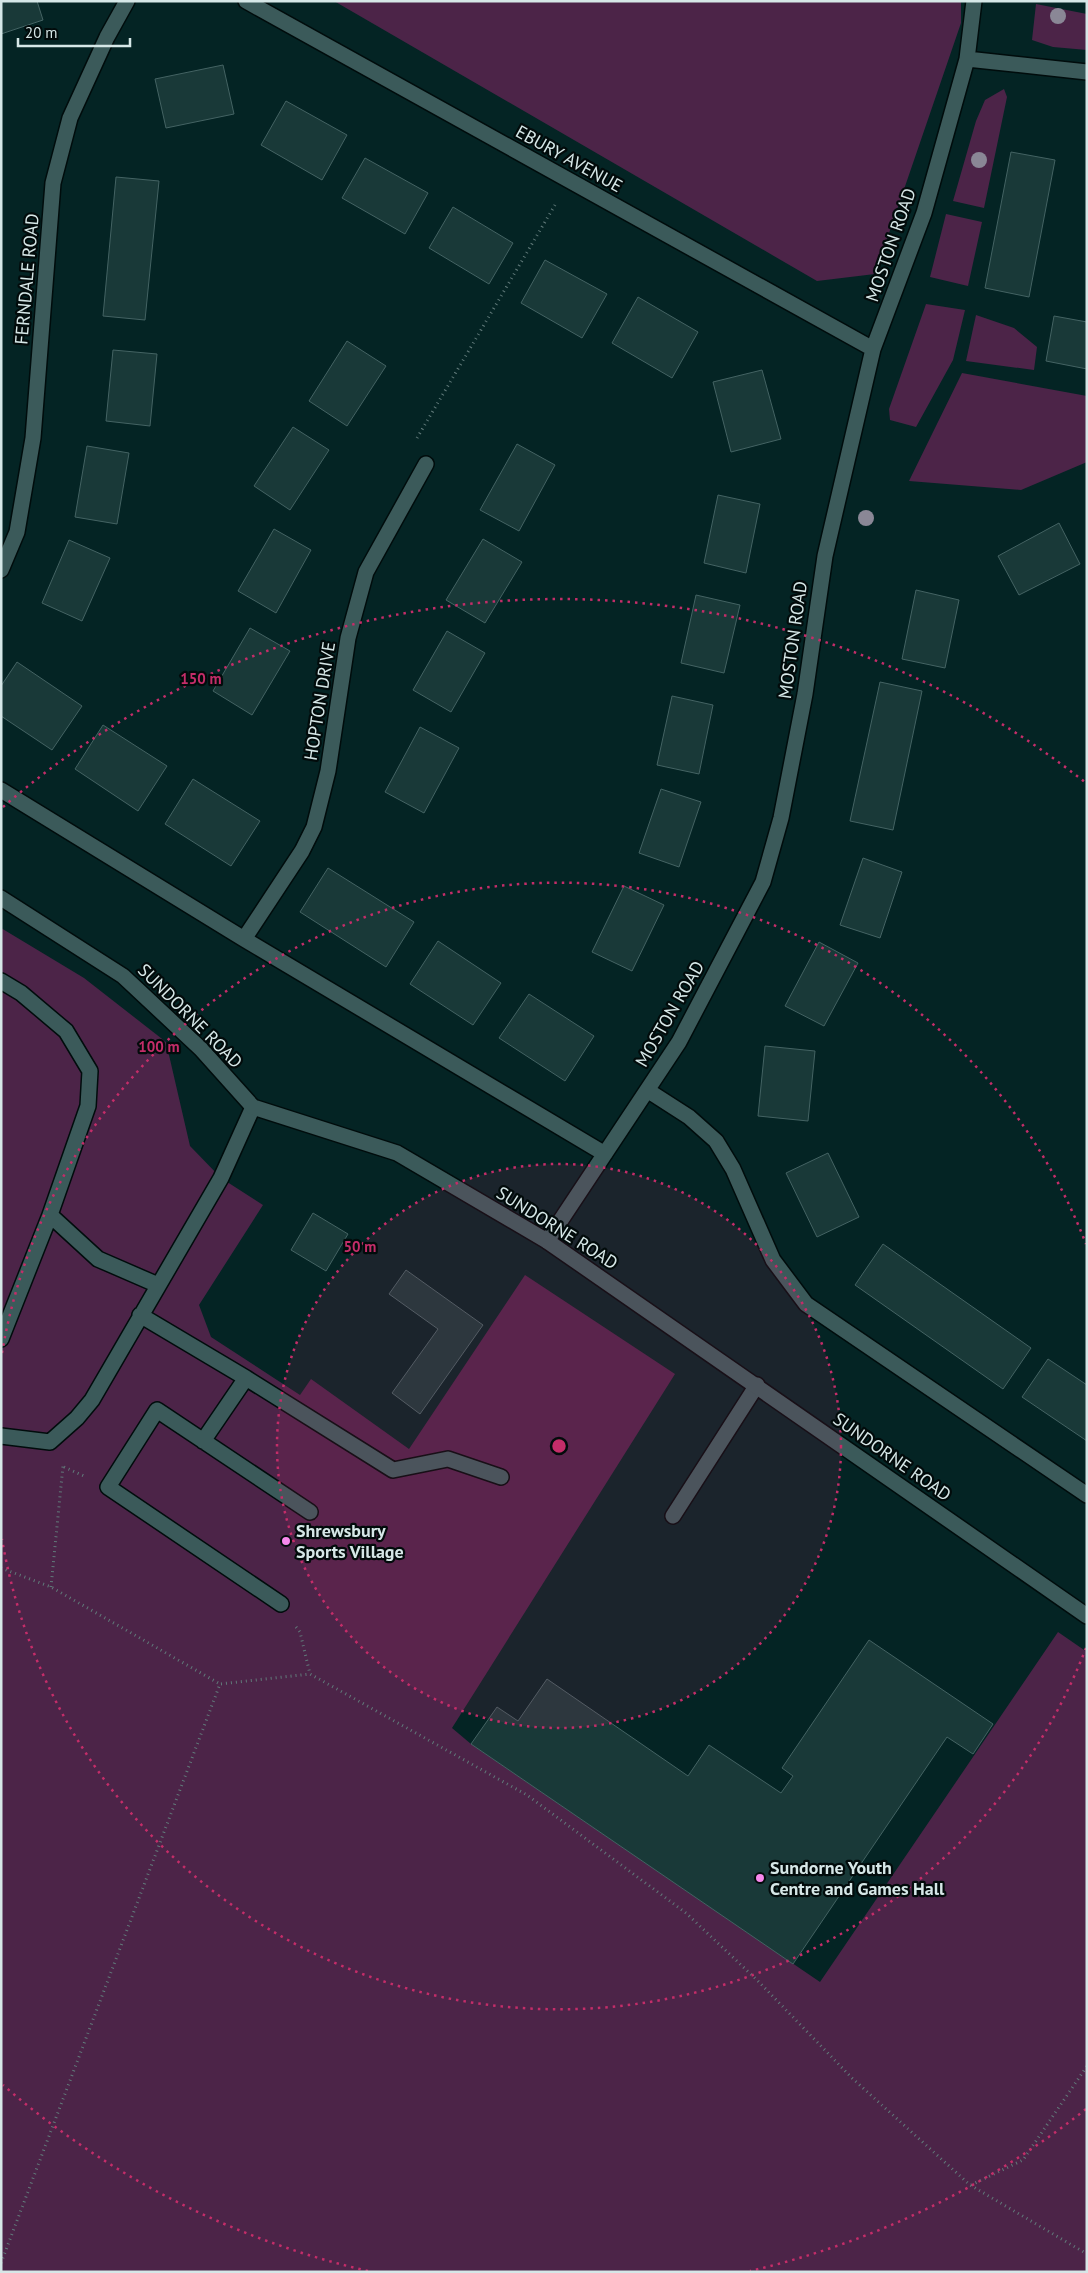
<svg xmlns="http://www.w3.org/2000/svg" width="1088" height="2273" font-family="'PT Sans',sans-serif">
	<rect width="100%" height="100%" fill="#042424"/>
	<path fill="#4c2448" d="M334,1H961V23L875,274L817,281Z
		M1036,4L1087,14V50L1053,47L1032,40Z
		M1004,89L1007,97L984,208L953,201L976,121L985,100Z
		M946,214L982,222L968,286L930,277Z
		M926,304L965,310L953,360L916,427L890,420L889,409Z
		M976,315L1014,328L1037,347L1034,370L966,361Z
		M962,373L1087,396V462L1021,490L909,481Z
		M1,928L84,978L166,1042L190,1146L221,1178L263,1205L199,1305L211,1337L300,1395L311,1379L409,1449L525,1275L675,1374L452,1728L471,1744L820,1982L1058,1632L1087,1652V2272H1Z"/>
	<path fill="#193938" stroke="#446363" d="M1,1H37L43,20L1,34Z
		M223,65L234,114L166,128L155,79Z
		M286,101L347,135L322,180L261,145Z
		M1011,152L1055,160L1029,297L985,288Z
		M365,158L428,193L405,234L342,198Z
		M116,177L159,181L145,320L103,316Z
		M453,207L513,243L489,284L429,248Z
		M545,260L607,294L582,338L521,303Z
		M638,297L698,332L672,378L612,343Z
		M1054,316L1087,322V369L1046,361Z
		M347,341L386,366L347,426L309,401Z
		M113,350L157,354L150,426L106,421Z
		M762,370L781,439L731,452L713,382Z
		M293,427L329,450L290,510L254,486Z
		M517,444L555,465L519,531L480,510Z
		M87,446L129,453L117,524L75,517Z
		M718,495L760,504L746,573L704,563Z
		M1059,523L1080,564L1019,595L998,556Z
		M274,529L311,550L276,613L238,591Z
		M483,539L522,562L485,623L446,600Z
		M69,540L110,558L82,621L42,603Z
		M916,590L959,600L945,668L902,659Z
		M696,595L740,605L724,673L681,663Z
		M250,628L290,651L252,715L213,691Z
		M447,631L485,653L451,712L413,690Z
		M17,662L82,706L52,750L1,716V686Z
		M880,682L922,691L893,830L850,821Z
		M672,696L713,705L699,774L657,765Z
		M103,725L167,766L138,811L75,769Z
		M420,727L459,748L424,813L385,792Z
		M193,779L260,821L231,866L165,824Z
		M661,789L701,802L679,867L639,853Z
		M863,858L902,872L880,938L840,925Z
		M328,868L414,922L386,967L300,912Z
		M624,886L664,905L632,971L592,952Z
		M438,941L501,983L473,1025L410,984Z
		M819,942L858,963L824,1026L785,1006Z
		M529,994L594,1036L565,1081L499,1038Z
		M765,1046L815,1051L808,1121L758,1116Z
		M828,1153L859,1217L817,1237L786,1173Z
		M313,1213L348,1234L326,1271L291,1250Z
		M883,1244L1031,1348L1003,1389L855,1285Z
		M406,1270L483,1325L420,1414L392,1393L438,1329L389,1294Z
		M1048,1359L1087,1385V1441L1022,1397Z
		M869,1640L993,1724L973,1754L947,1737L793,1964L471,1744L497,1707L518,1721L547,1679L688,1776L709,1745L781,1793L793,1776L782,1768Z"/>
	<g fill="none" stroke-linecap="round" stroke-linejoin="round">
		<defs>
			<path id="service" d="M1,981L21,993L66,1031L90,1071L88,1106L50,1215L98,1259L158,1285
				M140,1315L246,1378L393,1470L448,1459L501,1477
				M1,1339L50,1215
				M1,1436L50,1442L77,1418L92,1400L221,1178L253,1107
				M203,1441L246,1378
				M673,1516L757,1385
				M281,1604L108,1487L157,1410L310,1512"/>
			<path id="minor" d="M246,1L873,349
				M967,59L1087,72
				M1,570L17,532L33,438L53,183L70,118L107,37L127,1
				M1,790L244,939L605,1154
				M244,939L302,851L314,827L328,771L348,638L366,572L426,464
				M647,1090L689,1117L716,1141L733,1169L773,1260L806,1304L1087,1495
				M547,1241L679,1042L763,882L781,818L805,694L825,556L873,349L924,213L967,59L974,1"/>
			<path id="secondary" d="M1,898L123,976L201,1049L253,1107L397,1153L547,1241L1087,1616"/>
		</defs>
		<use href="#service" stroke="#000c0c" stroke-width="18"/>
		<use href="#minor" stroke="#000c0c" stroke-width="18"/>
		<use href="#secondary" stroke="#000c0c" stroke-width="18"/>
		<path stroke="#617a7a" stroke-width="3" stroke-dasharray="1 4" stroke-linecap="butt" d="M417,438L555,205
			M64,1467L84,1476
			M1,1568L51,1587L220,1684
			M51,1587L63,1466
			M296,1627L300,1632L310,1674
			M971,2185L1023,2160L1087,2066
			M1,2263L220,1684L310,1674L527,1795L686,1913L757,1980L852,2078L970,2185L1087,2254"/>
		<use href="#service" stroke="#3b5a5a" stroke-width="15"/>
		<use href="#minor" stroke="#3b5a5a" stroke-width="15"/>
		<use href="#secondary" stroke="#3b5a5a" stroke-width="15"/>
	</g>
	<g fill="#8a8796">
		<circle cx="1058" cy="16" r="8"/>
		<circle cx="979" cy="160" r="8"/>
		<circle cx="866" cy="518" r="8"/>
	</g>
	<circle cx="559" cy="1446" r="282" fill="#c42d69" fill-opacity=".12"/>
	<g fill="none" stroke="#c42d69" stroke-width="2.5" stroke-dasharray="2.5 5">
		<circle cx="559" cy="1446" r="282"/>
		<path d="M1086 1648A565 565 0 0 1 2 1539M2 1353A565 565 0 0 1 1086 1244"/>
		<path d="M1086 2109A847 847 0 0 1 750 2271M368 2271A847 847 0 0 1 3 2085M3 807A847 847 0 0 1 1086 783"/>
	</g>
	<g fill="#f788ec" stroke="#020b0b" stroke-width="2">
		<circle cx="286" cy="1541" r="5"/>
		<circle cx="760" cy="1878" r="5"/>
	</g>
	<g text-anchor="middle" stroke-width="4.5" stroke-linejoin="round" paint-order="stroke">
		<g font-size="18" fill="#d6e7e7" stroke="#020b0b">
			<text transform="translate(569 159) rotate(29)" y="6">EBURY AVENUE</text>
			<text transform="translate(891 245) rotate(-71)" y="6">MOSTON ROAD</text>
			<text transform="translate(27 279) rotate(-85)" y="6">FERNDALE ROAD</text>
			<text transform="translate(793 640) rotate(-82)" y="6">MOSTON ROAD</text>
			<text transform="translate(320 701) rotate(-81)" y="6">HOPTON DRIVE</text>
			<text transform="translate(670 1014) rotate(-60)" y="6">MOSTON ROAD</text>
			<text transform="translate(190 1016) rotate(45)" y="6">SUNDORNE ROAD</text>
			<text transform="translate(557 1228) rotate(32)" y="6">SUNDORNE ROAD</text>
			<text transform="translate(892 1457) rotate(35)" y="6">SUNDORNE ROAD</text>
		</g>
		<g font-size="18" font-weight="bold" fill="#d6e7e7" stroke="#020b0b" text-anchor="start">
			<text x="296" y="1537">Shrewsbury<tspan x="296" dy="21">Sports Village</tspan></text>
			<text x="770" y="1874">Sundorne Youth<tspan x="770" dy="21">Centre and Games Hall</tspan></text>
		</g>
	</g>
	<circle cx="559" cy="1446" r="8" fill="#c42d69" stroke="#020b0b" stroke-width="2.5"/>
	<g font-size="15" text-anchor="middle" font-weight="bold" fill="#c42d69" stroke="#020b0b" stroke-width="4.5" stroke-linejoin="round" paint-order="stroke">
		<text x="201" y="684">150 m</text>
		<text x="159" y="1052">100 m</text>
		<text x="360" y="1252">50 m</text>
	</g>
	<rect width="1088" height="2273" fill="none" stroke="#d6e7e7" stroke-width="5"/>
	<path d="M18 38v8h112v-8" fill="none" stroke="#d6e7e7" stroke-width="2.5"/>
	<text x="25" y="38" font-size="15" fill="#d6e7e7" stroke="#020b0b" stroke-width="4" paint-order="stroke">20 m</text>
</svg>
